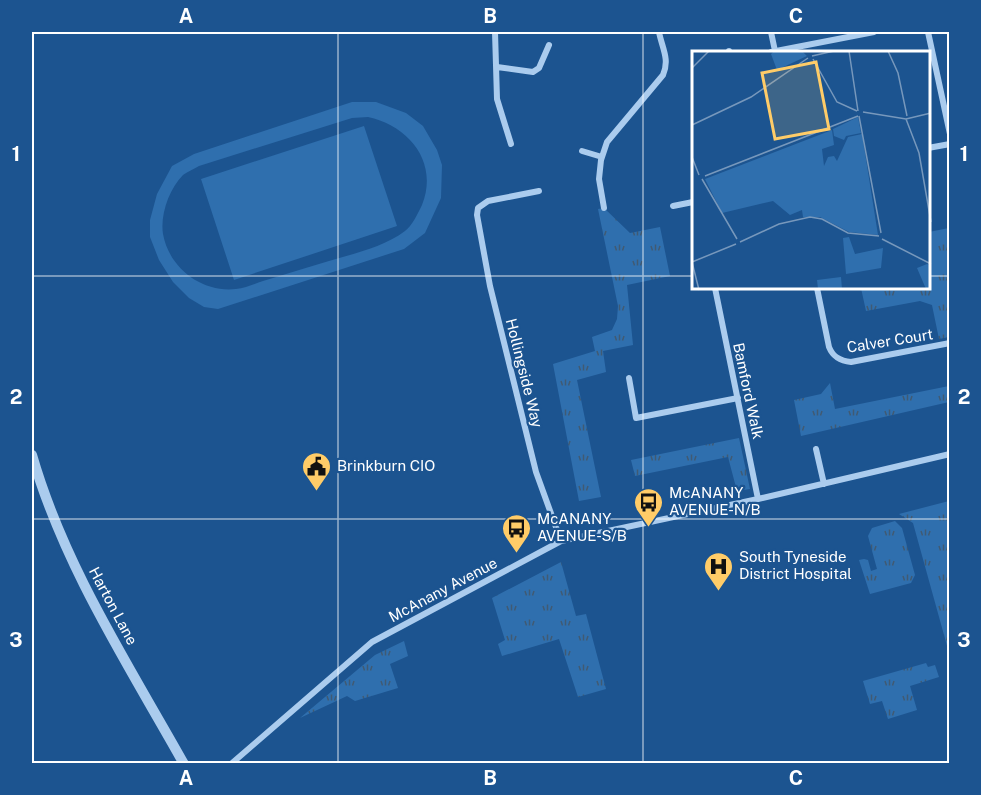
<svg xmlns="http://www.w3.org/2000/svg" width="981" height="795" font-family="'Public Sans',sans-serif">
	<defs>
		<pattern id="grass-tufts" width="24" height="20" patternUnits="userSpaceOnUse" patternTransform="scale(1.5)"><rect width="24" height="20" fill="#2f6fae"/><path d="M3 7l-1-3M5 7V3M7 7l1-3M15 17l-1-3M17 17v-4M19 17l1-3" fill="none" stroke="#405a73"/></pattern>
	</defs>
	<rect width="100%" height="100%" fill="#1c5490"/>
	<path fill="url(#grass-tufts)" d="M604,208L630,233L660,227L670,276L627,285L633,345L603,351L606,372L577,380L601,497L579,501L553,364L595,351L592,337L612,330L617,319L618,306L598,209Z
		M949,228V337L939,339L932,305L920,301L866,311L861,288H928L929,232Z
		M830,383L835,409L949,386V402L801,436L794,400L821,394Z
		M739,438L750,489L737,491L728,457L635,476L631,460Z
		M949,501H950L949,653L913,523L899,514Z
		M895,521L902,528L915,575L911,583L870,594L859,560L864,559L868,560L871,571L877,569L868,536L872,528Z
		M561,562L576,616L586,614L606,689L578,697L559,639L502,656L498,644L505,640L492,598Z
		M404,641L408,656L390,664L398,688L355,701L347,696L300,718L375,655Z
		M926,663L928,667L935,665L939,677L910,686L917,710L888,719L882,701L870,704L863,681Z"/>
	<path fill="#2f6fae" fill-rule="evenodd" d="M352,102H376L406,113L423,126L437,150L442,165L441,198L425,233L404,249L218,309L204,307L189,298L173,282L159,260L150,237V220L157,194L172,166L194,154ZM368,117C409,126 439,162 422,205C418,213 412,226 405,231C381,249 347,255 319,264C300,270 282,275 263,281C254,284 245,288 236,289C202,293 169,268 163,234C160,215 169,189 183,175C187,172 194,169 199,166L352,118Z
		M364,126L397,226L234,280L201,179Z"/>
	<g fill="none" stroke-linecap="round" stroke-linejoin="round">
		<path stroke="#abccee" stroke-width="6" d="M495,32L497,99L511,144
			M771,32L775,51
			M928,32L950,134
			M729,51V52
			M771,52L874,32
			M497,67L533,72L539,68L549,45
			M928,148L950,144
			M582,151L602,157
			M539,191L488,201L478,208L477,215L490,286L536,472L561,541
			M673,206L693,202
			M604,208L599,179L601,160L607,142L663,75C670,59 662,48 659,32
			M715,288L758,499
			M817,288L829,347C833,357 840,361 851,362L950,343
			M629,378L636,418L738,398
			M816,449L824,484
			M231,764L372,642L561,541L758,499L950,454"/>
		<path stroke="#abccee" stroke-width="10" d="M32,455C64,566 128,664 184,764"/>
	</g>
	<path fill="none" stroke="#fff" stroke-width="1.5" stroke-opacity="0.55" d="M338,32V764M643,32V764M32,276H693M928,276H950M32,519H950"/>
	<defs>
		<symbol id="civic-pin" viewBox="-11 -11 22 30"><path d="M0 17L-7.5 6A9.5 9.5 0 1 1 7.5 6Z" fill="#ffcc68" stroke="#1c5490"/><path d="M-.6-6.5H3V-4.5H.6V-3L4-1V1h2V6H-6V1h2V-1L-.6-3ZM-1.2 2.5V6h2.4V2.5Z" fill="#111"/></symbol>
		<symbol id="bus-pin" viewBox="-11 -11 22 30"><path d="M0 17L-7.5 6A9.5 9.5 0 1 1 7.5 6Z" fill="#ffcc68" stroke="#1c5490"/><path d="M-5-6H5V4H4V6H2V4H-2V6H-4V4H-5ZM-3.5-4V0h7V-4ZM-3.5 1.2v1.5H-2V1.2ZM2 1.2v1.5H3.5V1.2Z" fill="#111"/></symbol>
		<symbol id="hospital-pin" viewBox="-11 -11 22 30"><path d="M0 17L-7.5 6A9.5 9.5 0 1 1 7.5 6Z" fill="#ffcc68" stroke="#1c5490"/><path d="M-5-5h3v3.5h4V-5h3V5h-3V1.5h-4V5h-3Z" fill="#111"/></symbol>
	</defs>
	<g fill-rule="evenodd">
		<use href="#civic-pin" x="300" y="450" width="33" height="45"/>
		<use href="#bus-pin" x="632" y="486" width="33" height="45"/>
		<use href="#bus-pin" x="500" y="512" width="33" height="45"/>
		<use href="#hospital-pin" x="702" y="550" width="33" height="45"/>
	</g>
	<g text-anchor="middle" stroke-width="4.5" stroke-linejoin="round" paint-order="stroke">
		<g font-size="15" fill="#fff" stroke="#1c5490">
			<text transform="translate(890 341) rotate(-9)" y="5">Calver Court</text>
			<text transform="translate(524 373) rotate(76)" y="5">Hollingside Way</text>
			<text transform="translate(748 391) rotate(78)" y="5">Bamford Walk</text>
			<text transform="translate(443 590) rotate(-28)" y="5">McAnany Avenue</text>
			<text transform="translate(113 606) rotate(62)" y="5">Harton Lane</text>
		</g>
		<g font-size="15" fill="#fff" stroke="#1c5490" text-anchor="start">
			<text x="337" y="471">Brinkburn CIO</text>
			<text x="669" y="498">McANANY<tspan x="669" dy="17">AVENUE-N/B</tspan></text>
			<text x="537" y="524">McANANY<tspan x="537" dy="17">AVENUE-S/B</tspan></text>
			<text x="739" y="562">South Tyneside<tspan x="739" dy="17">District Hospital</tspan></text>
		</g>
	</g>
	<g transform="translate(692 51)">
		<rect width="238" height="238" fill="#1c5490"/>
		<path d="M166,66L169,82L154,85L152,89L142,85L141,78ZM235,213L238,214V238H234L225,217Z" fill="#2f6fae"/>
		<path d="M82,0H110L115,5L85,19L79,3ZM140,79L142,94L130,98L132,115L136,106L142,105L145,110L156,86L170,83L186,184L157,181L128,166H111L110,159L98,164L81,150L30,162L13,128ZM157,186L163,203L191,197L189,217L154,223L151,187Z" fill="#2f6fae"/>
		<path d="M149,226L150,238H126L125,229Z" fill="#2f6fae"/>
		<path fill="none" stroke="#7798bc" stroke-width="1.5" d="M157,0L166,60M196,0L206,22L215,65M120,5L142,0M121,8L145,51L165,60M0,17L17,0M171,61L214,68L239,62M167,65L189,182M214,68L227,102L239,171M0,74L59,46L116,7M0,106L7,124M13,125L166,65M10,128L45,188M190,188L239,213M48,191L87,173L118,166L130,168L156,182L187,185M7,239L0,211L44,193"/>
		<path fill="#ffcc68" fill-opacity="0.15" stroke="#ffcc68" stroke-width="3" d="M124,11L137,78L83,88L70,22Z"/>
		<rect width="238" height="238" fill="none" stroke="#fff" stroke-width="3"/>
	</g>
	<rect width="981" height="795" fill="none" stroke="#1c5490" stroke-width="66"/>
	<rect x="33" y="33" width="915" height="729" fill="none" stroke="#fff" stroke-width="2"/>
	<g font-size="20" text-anchor="middle" font-weight="bold" fill="#fff">
		<text x="186" y="23">A</text>
		<text x="490" y="23">B</text>
		<text x="796" y="23">C</text>
		<text x="16" y="161">1</text>
		<text x="964" y="161">1</text>
		<text x="16" y="404">2</text>
		<text x="964" y="404">2</text>
		<text x="16" y="647">3</text>
		<text x="964" y="647">3</text>
		<text x="186" y="785">A</text>
		<text x="490" y="785">B</text>
		<text x="796" y="785">C</text>
	</g>
</svg>
